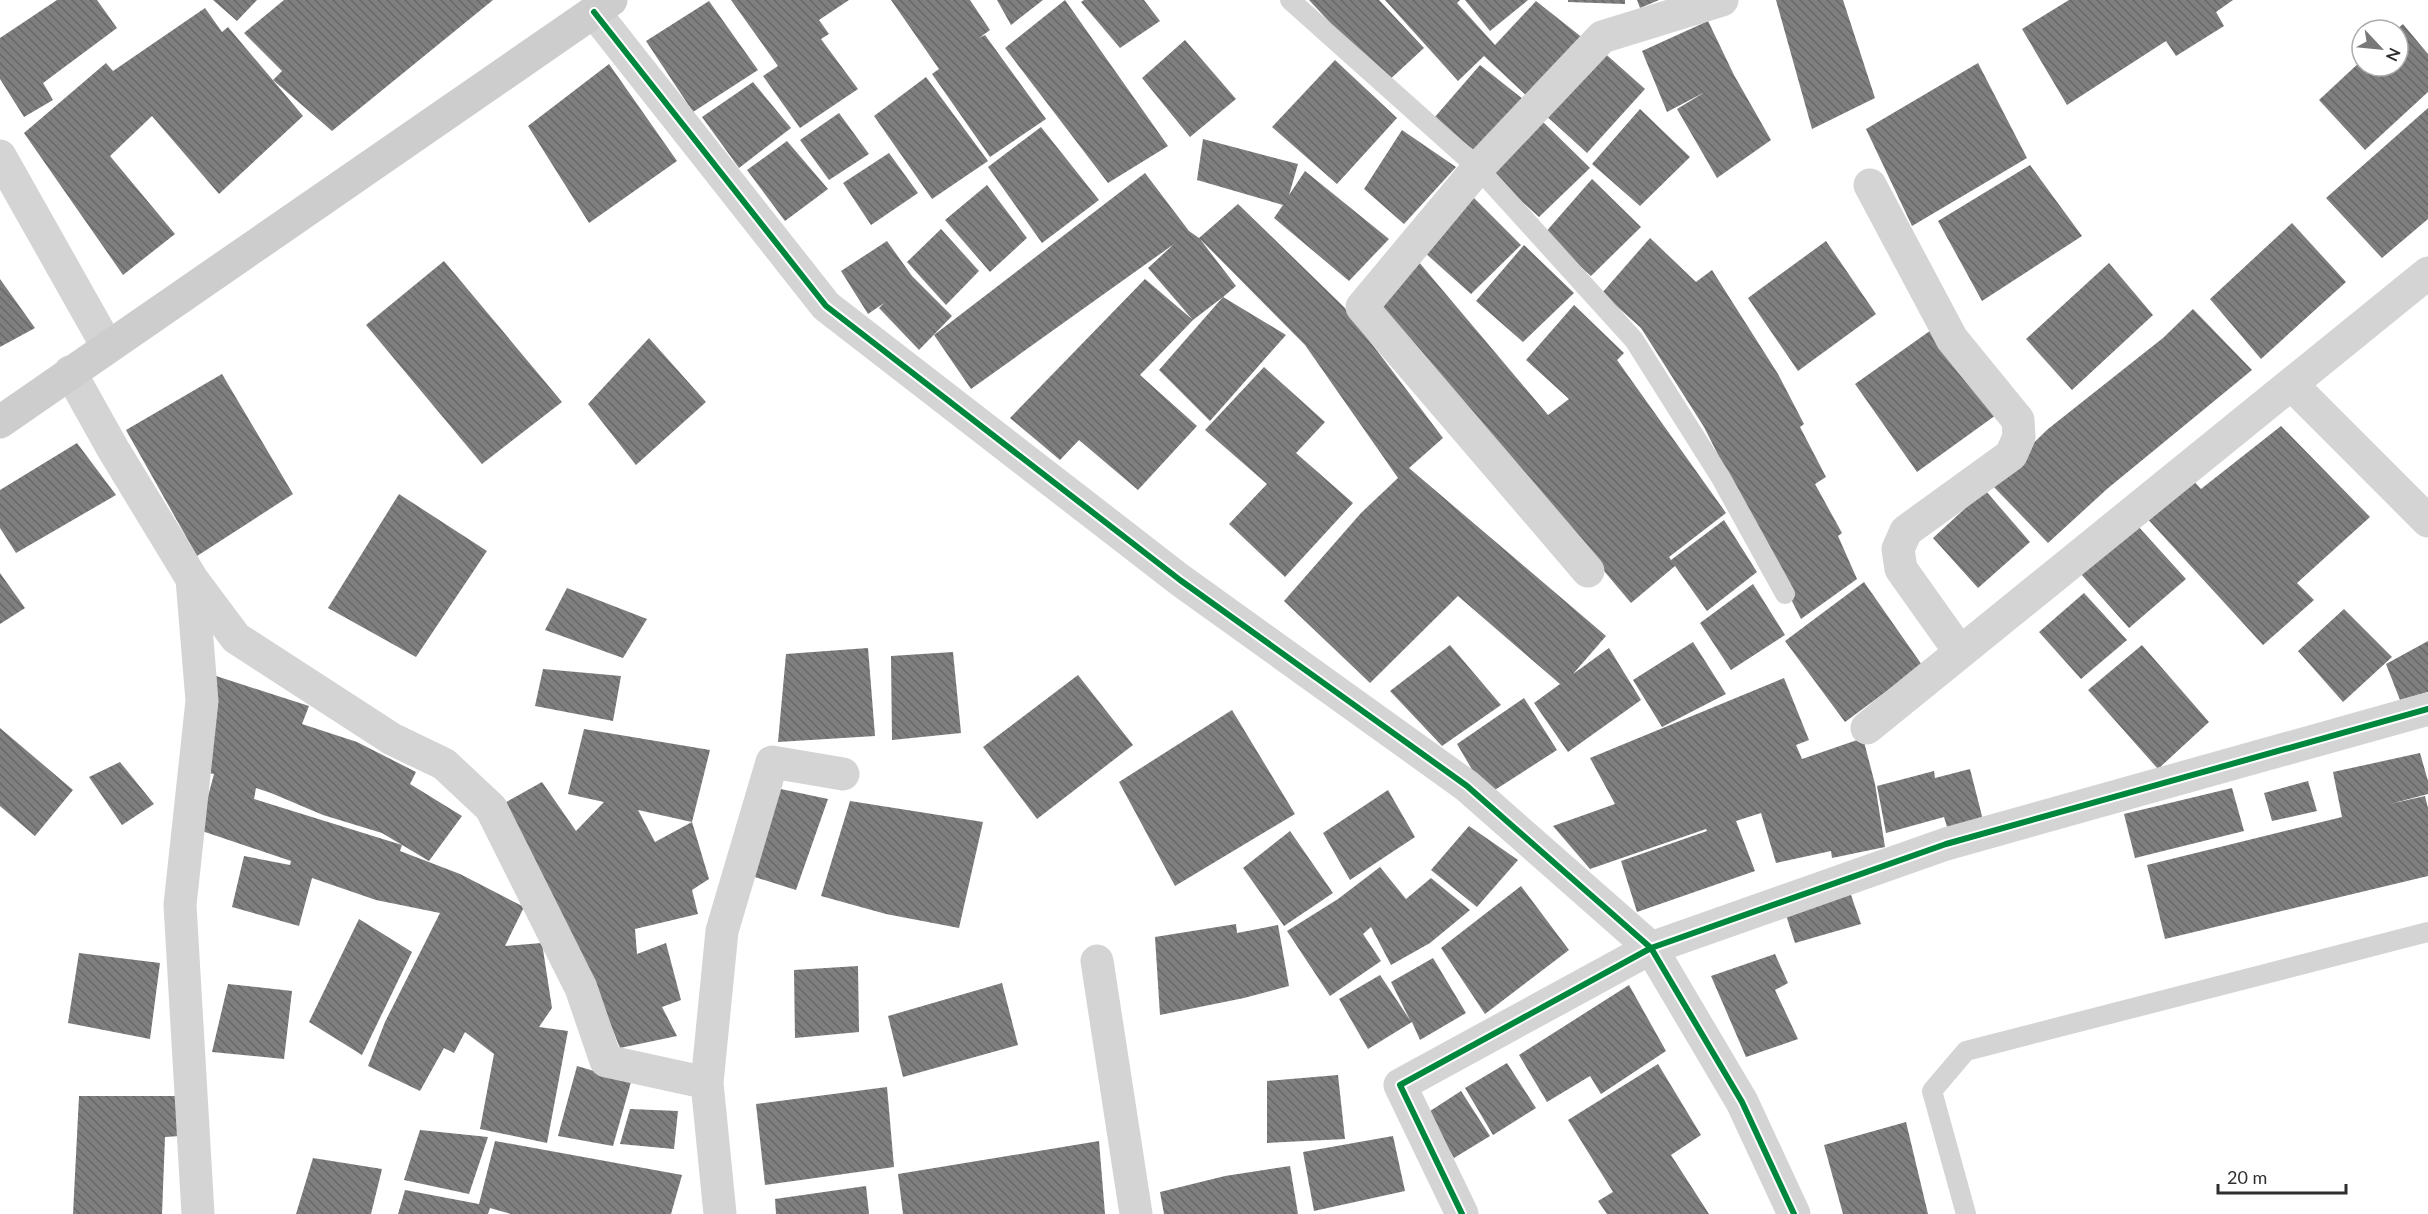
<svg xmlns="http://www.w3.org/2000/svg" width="2428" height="1214" font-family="Lato,sans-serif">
	<defs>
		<pattern id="building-back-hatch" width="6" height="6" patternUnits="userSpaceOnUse" patternTransform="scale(1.5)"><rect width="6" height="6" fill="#7f7f7f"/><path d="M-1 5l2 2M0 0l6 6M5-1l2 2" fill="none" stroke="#686868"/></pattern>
	</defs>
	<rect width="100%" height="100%" fill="#fff"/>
	<path fill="url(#building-back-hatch)" d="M57,0H97L117,28L43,83L53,100L24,117L0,79V38Z
		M213,0H257L237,21Z
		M284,0H493L332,131L273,80L282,71L244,33Z
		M731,0H849L819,20L829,34L821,39L858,89L800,128L763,76L778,66Z
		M891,0H970L990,30L979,38L985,35L1046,119L990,157L932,74L939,69Z
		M997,0H1043L1011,25Z
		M1065,0L1168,146L1108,183L1005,48Z
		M1084,0H1144L1160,21L1120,48L1081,2Z
		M1309,0H1379L1424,48L1386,83Z
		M1385,0H1460L1457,3L1495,45L1536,1L1584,39L1531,100L1484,56L1458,81Z
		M1465,0H1528L1490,31Z
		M1568,0H1625V4L1568,2Z
		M1637,0H1659L1640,8Z
		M1776,0H1843L1875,98L1812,129Z
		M2069,0H2233L2216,12L2224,26L2176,56L2166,41L2067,105L2022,29Z
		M709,1L758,70L693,112L646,41Z
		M205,8L222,32L228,27L303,116L219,194L152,116L110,156L175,234L123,275L24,133L106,63L113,71Z
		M1708,21L1734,75L1771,140L1717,178L1677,109L1705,92L1667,112L1642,51Z
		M2403,24L2428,54V92L2365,150L2319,100L2362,60V66H2398V30H2396Z
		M1185,40L1236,99L1190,137L1142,78Z
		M1600,49L1645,89L1587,153L1542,112Z
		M1335,60L1397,118L1337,184L1272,127Z
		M1978,63L2027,158L1912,226L1866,129Z
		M609,64L677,161L589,223L528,126Z
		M1480,65L1528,103L1481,156L1434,118Z
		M926,77L988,161L932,199L874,116Z
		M753,82L791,128L739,168L702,117Z
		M2428,108V219L2382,258L2326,198Z
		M1640,109L1690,157L1640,206L1592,164Z
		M839,113L869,154L829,180L800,140Z
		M1541,120L1590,168L1539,217L1492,175Z
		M1041,127L1099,200L1042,243L988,167Z
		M1402,130L1456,167L1404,224L1364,189Z
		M1203,139L1298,164L1289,195L1305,171L1389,239L1349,281L1274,218L1283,205L1197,180Z
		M787,141L828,189L785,221L747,170Z
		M889,153L918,193L871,225L843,183Z
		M2030,165L2082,236L1982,301L1938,221Z
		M1145,173L1189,231L1199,238L1238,204L1344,307L1443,438L1409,468L1606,636L1573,674L1609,648L1641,700L1568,752L1534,703L1560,684L1458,596L1370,683L1284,601L1361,513L1398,478L1305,345L1200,239L1236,286L1223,297L1286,335L1210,421L1159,370L1223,297L1193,320L1148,268L1174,244L971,389L934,335Z
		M1592,179L1641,227L1591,276L1544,234Z
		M987,185L1027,238L990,272L945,220Z
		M1472,196L1521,245L1471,294L1424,252Z
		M2292,223L2346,282L2261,359L2210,299Z
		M941,229L979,271L946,305L907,262Z
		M1650,238L1696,282L1712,270L1778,374L1804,424L1800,427L1826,477L1815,484L1842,533L1838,536L1857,579L1801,619L1704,427L1641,328L1602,293Z
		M887,241L912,276L952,316L919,350L879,308L884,303L868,314L841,271Z
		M1826,241L1876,314L1798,371L1748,298Z
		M1524,245L1574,293L1523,342L1476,301Z
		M444,261L562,402L482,464L366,325Z
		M1418,261L1548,415L1569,399L1526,360L1574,305L1624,353L1617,360L1726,513L1669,557L1671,560L1724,520L1757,572L1707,611L1675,566L1631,603L1380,305Z
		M2109,263L2153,315L2072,390L2026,339Z
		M0,279L35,328L0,347Z
		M1145,279L1193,320L1140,375L1197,426L1138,490L1079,440L1060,460L1010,418Z
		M2193,309L2252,370L2107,489L2048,543L1991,484L2048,429L2163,338Z
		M1934,328L1996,415L1917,472L1855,384Z
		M649,338L706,402L636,465L588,404Z
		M1264,367L1325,422L1296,453L1353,503L1285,577L1229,524L1267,484L1205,430Z
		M222,374L293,494L197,556L126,430Z
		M2281,426L2370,517L2297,583L2314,600L2263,645L2144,515L2189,476L2201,489Z
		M77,443L116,495L16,553L0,528V490Z
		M1985,490L2030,542L1978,588L1933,538Z
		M399,494L487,551L416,657L328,608Z
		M2136,524L2186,579L2129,628L2080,573Z
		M0,573L25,608L0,624Z
		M1864,582L1922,665L1845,722L1785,641Z
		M1753,584L1785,635L1731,670L1700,623Z
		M567,588L647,619L623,658L545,630Z
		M2084,593L2127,640L2081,679L2039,632Z
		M2344,609L2392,657L2343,702L2298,651Z
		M2428,641V692L2400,700L2386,664Z
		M1693,642L1726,694L1662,727L1633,680Z
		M1450,645L1501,705L1442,746L1390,691Z
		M2142,645L2209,722L2158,769L2088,690Z
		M868,648L875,736L778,742L786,654Z
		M953,652L961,733L892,740L891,656Z
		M543,669L621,676L613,721L535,706Z
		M213,675L309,706L302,724L357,742L416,772L410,784L462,816L429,861L382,833L323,815L271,793L256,788L254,799L402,845L400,851L460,874L524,907L505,946L542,943L552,1008L539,1027L568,1031L547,1143L480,1129L494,1054L465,1032L454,1053L444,1048L420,1091L368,1066L385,1022L440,913L376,900L312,878L299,926L232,907L244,856L290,865L291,861L199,830L214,774L208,773Z
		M1078,675L1133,745L1037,819L983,747Z
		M1784,678L1809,740L1796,745L1802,759L1863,738L1875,784L1885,847L1832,858L1831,851L1776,863L1761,813L1736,821L1755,871L1637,912L1621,861L1707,831L1706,829L1590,869L1553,826L1615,804L1590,758Z
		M1524,698L1557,750L1487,795L1457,744Z
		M1232,710L1295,814L1175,886L1119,782Z
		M0,728L73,790L35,836L0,806Z
		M584,729L710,750L692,822L638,810L655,842L692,822L709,879L692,890L698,914L635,929L637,954L666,943L681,1000L662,1007L677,1036L620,1048L588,968L501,805L542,782L576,831L604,802L568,794Z
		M2420,753L2428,781V794L2390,804L2425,796L2428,808V876L2165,939L2147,865L2342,817L2333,772Z
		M120,762L154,804L122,825L89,777Z
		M1970,769L1983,820L1948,830L1944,817L1886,833L1877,786L1934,771L1935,778Z
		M2308,781L2317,811L2272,821L2264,793Z
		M776,788L828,799L796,890L739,872Z
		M2232,788L2244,831L2135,858L2124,814Z
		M1388,790L1415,837L1350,880L1323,833Z
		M850,801L983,822L959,928L886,914L821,896Z
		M1469,826L1518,860L1477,907L1431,870Z
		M1290,831L1333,893L1284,926L1243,868Z
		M1380,867L1406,899L1431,878L1470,910L1430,943L1391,965L1371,927L1363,934L1381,961L1330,996L1287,931L1338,899Z
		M1521,886L1569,950L1485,1014L1441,948Z
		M1850,892L1861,924L1795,943L1786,915Z
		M359,919L412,952L362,1055L309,1022Z
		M1236,924L1237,933L1278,925L1289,986L1244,998L1160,1015L1155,937Z
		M79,953L160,963L150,1039L68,1023Z
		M1775,954L1788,983L1775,990L1798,1039L1746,1057L1711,976Z
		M1433,958L1466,1013L1420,1040L1412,1022L1368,1049L1339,999L1380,975L1410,1020L1391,982Z
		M858,966L859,1032L795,1038L794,970Z
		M1002,983L1018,1045L903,1077L888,1016Z
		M228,984L292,991L284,1059L212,1052Z
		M1629,985L1666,1051L1601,1094L1590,1076L1547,1102L1519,1055Z
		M1507,1063L1536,1108L1493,1135L1465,1088Z
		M1658,1064L1701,1135L1671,1155L1709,1214H1607L1598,1201L1613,1192L1568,1120Z
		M577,1066L631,1082L613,1146L558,1136Z
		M1338,1075L1345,1139L1267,1143V1081Z
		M887,1087L894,1167L765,1185L756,1104Z
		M1461,1091L1490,1136L1454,1158L1427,1113Z
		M79,1096H177L180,1136L165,1137L162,1214H73Z
		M630,1109L678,1111L674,1149L620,1144Z
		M1906,1122L1928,1214H1843L1824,1145Z
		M420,1130L488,1137L469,1194L404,1180Z
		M1393,1136L1405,1191L1314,1211L1303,1152Z
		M495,1141L682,1175L671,1214H511L490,1208L488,1214H398L405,1190L479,1204Z
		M1099,1141L1105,1214H903L898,1174Z
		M313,1158L382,1169L371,1214H296Z
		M1290,1166L1298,1214H1164L1160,1192L1225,1176Z
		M866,1186L869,1214H776L775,1199Z"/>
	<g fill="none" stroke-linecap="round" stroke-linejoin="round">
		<path stroke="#d4d4d4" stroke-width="20" d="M1290,0L1478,168L1634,340L1721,478L1785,594
			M1966,1214L1932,1091L1966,1051L2428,932"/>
		<path stroke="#d4d4d4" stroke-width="33" d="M594,12L826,306L1180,580L1467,786L1651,948L1742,1102L1794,1214
			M0,156L107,346
			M1870,185L1952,339L2018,420L2019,437L2011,455L1906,531L1898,549L1901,569L1960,652
			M70,372L113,449L192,579L202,701L180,905L198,1214
			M2291,384L2428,521
			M1588,571L1362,307L1478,168L1602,37L1722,0
			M192,579L236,638L392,739L444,764L491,808L581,988L606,1061L707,1083
			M1867,728L2428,273
			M1097,961L1136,1214
			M720,1214L707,1083L722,931L772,762L843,774
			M1462,1214L1400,1085L1651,948L1946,844L2428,709"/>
		<path stroke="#cdcdcd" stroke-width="33" d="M0,422L611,0"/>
		<defs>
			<path id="cycleway" d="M594,12L826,306L1180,580L1467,786L1651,948L1742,1102L1794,1214
				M1462,1214L1400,1085L1651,948L1946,844L2428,709"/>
		</defs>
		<use href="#cycleway" stroke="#fff" stroke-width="10"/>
		<use href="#cycleway" stroke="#00873e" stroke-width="6"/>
	</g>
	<g transform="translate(2380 48) rotate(116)"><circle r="28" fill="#ffffff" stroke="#acacac" stroke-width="1.5"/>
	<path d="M0-4.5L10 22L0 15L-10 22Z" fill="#787878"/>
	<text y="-9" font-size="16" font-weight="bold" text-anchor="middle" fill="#2f2f2f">N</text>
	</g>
	<path d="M2218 1184v9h128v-9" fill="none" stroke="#2f2f2f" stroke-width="3"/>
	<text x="2227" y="1184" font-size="18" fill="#2f2f2f" stroke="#ffffff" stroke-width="4.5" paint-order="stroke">20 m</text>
</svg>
